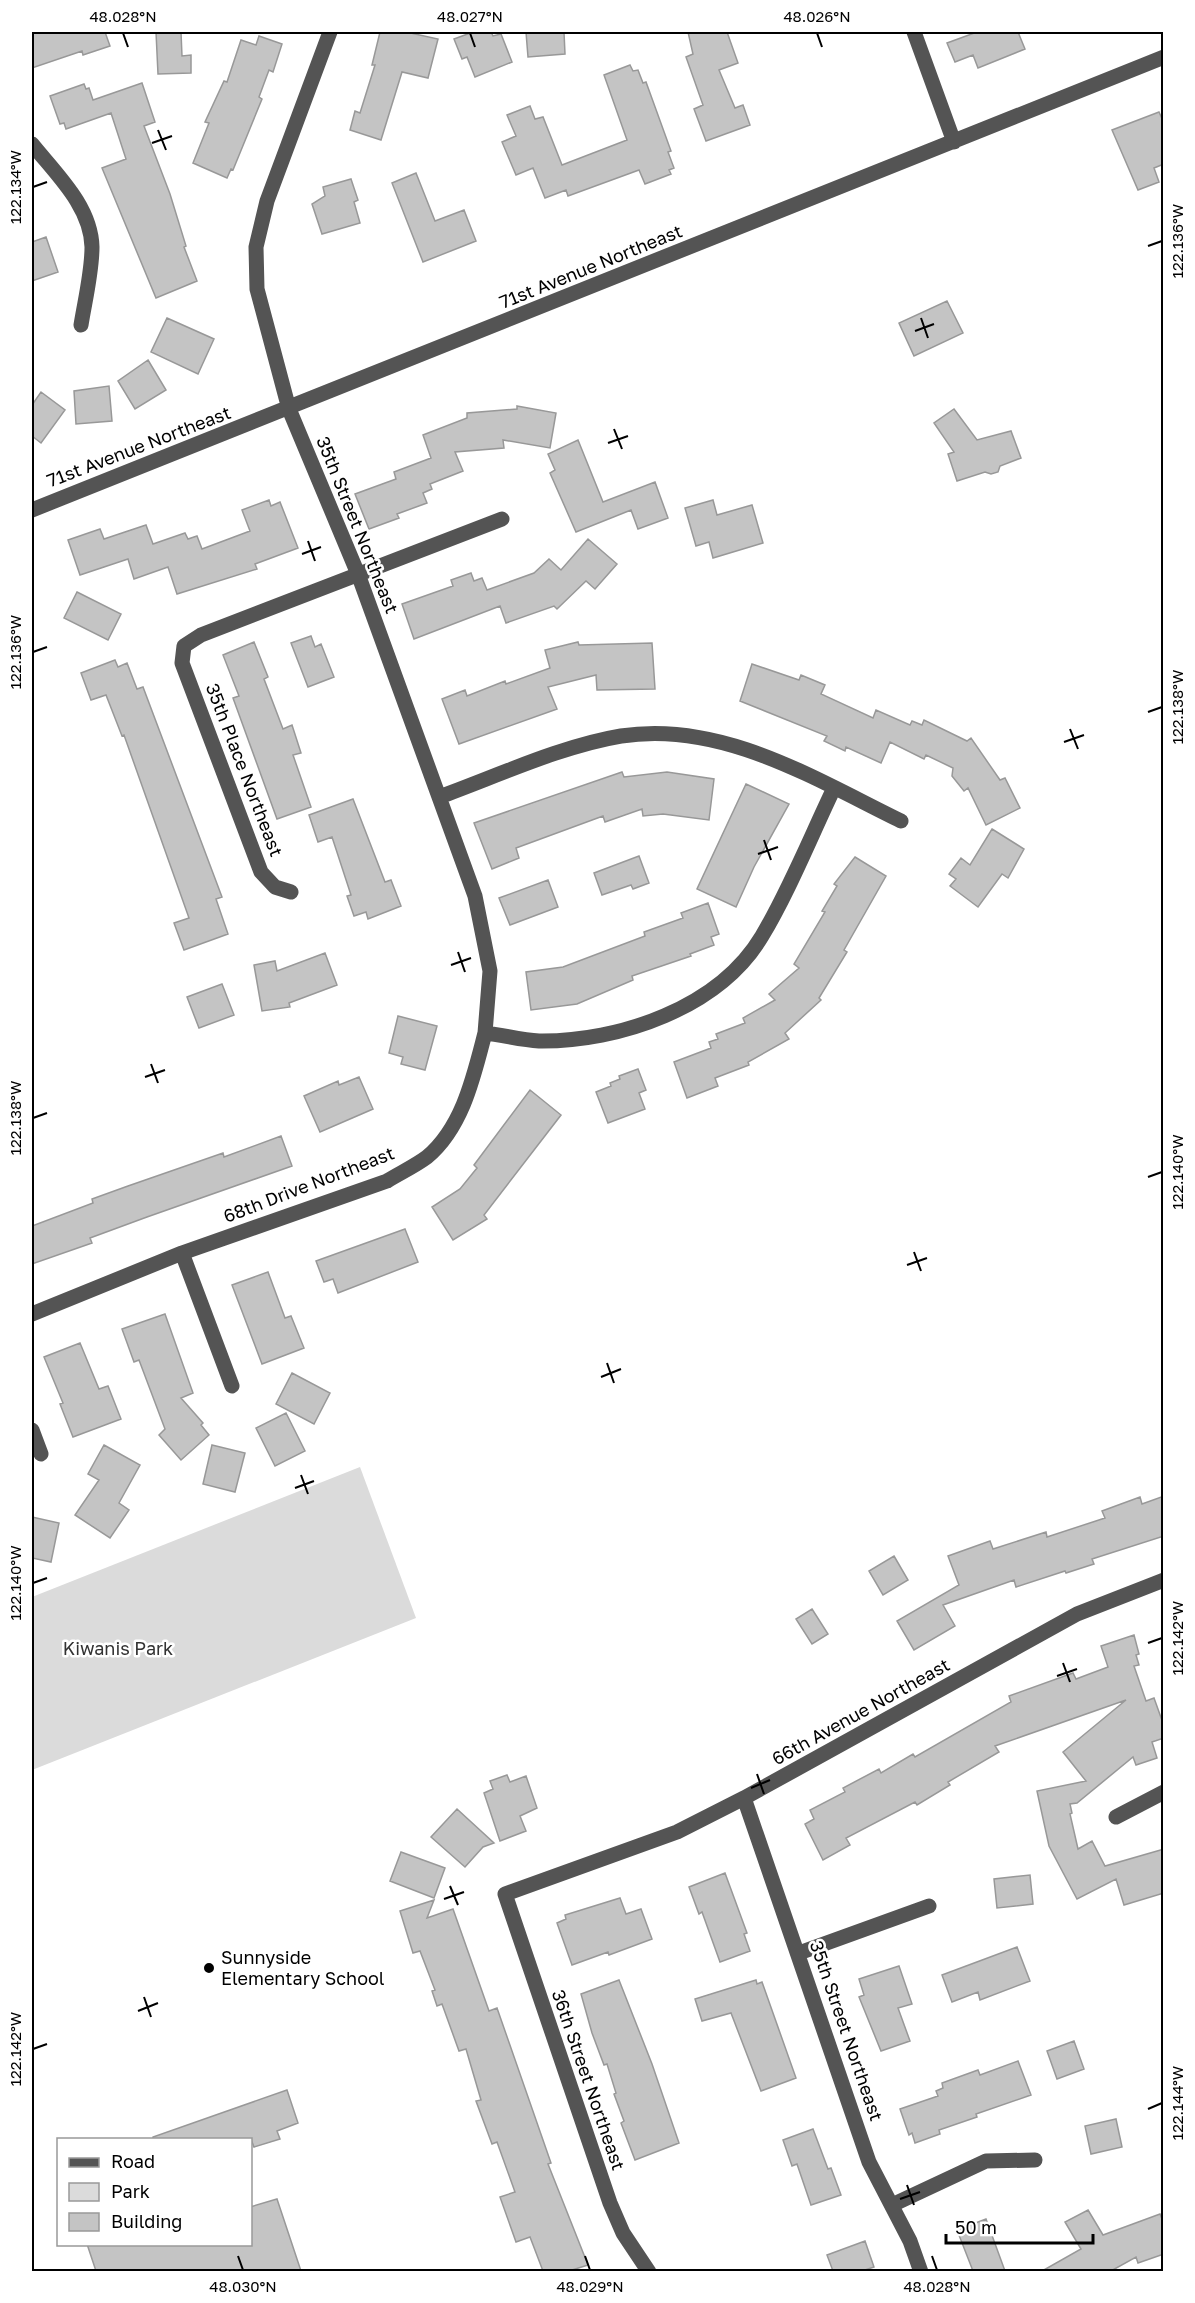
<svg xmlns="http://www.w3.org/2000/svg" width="1195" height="2303" font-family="'Golos Text',sans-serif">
	<rect width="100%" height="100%" fill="#fff"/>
	<path fill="#dbdbdb" d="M360,1467L416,1618L32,1770V1597Z"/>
	<path fill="#c4c4c4" stroke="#989898" stroke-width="1.5" d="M32,32H105L110,46L83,55L82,51L32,68Z
		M156,32H181L182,56L191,55V73L158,74Z
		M380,32H406L438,39L428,78L402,72L381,140L350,130L355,111L360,113L375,65H372Z
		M473,32H491L493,36L501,34L512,62L475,77L467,57L462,59L454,39Z
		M526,32H564L565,54L528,57Z
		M688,32H727L738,63L719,70L735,108L743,105L750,125L706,141L694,109L703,105L686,57L693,54Z
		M977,32H1018L1025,49L978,68L973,55L955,62L947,43Z
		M259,36L282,44L273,72L269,70L259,97L262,99L233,170L231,169L227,178L193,163L209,123L205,122L224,81L227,82L241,40L256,45Z
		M630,65L633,71L638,70L643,83L646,82L671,151L668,152L674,168L669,170L671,174L645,184L639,170L568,196L566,190L545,198L533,168L516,175L502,142L516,136L507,115L530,106L535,119L543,117L562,165L627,140L604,75Z
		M142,83L155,122L144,126L170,194L186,246L184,247L197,281L156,298L102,168L126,159L111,113L66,129L64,123L60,124L50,96L84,84L86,89L89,88L93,100Z
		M1159,112L1164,123V164L1154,168L1159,182L1138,190L1112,130Z
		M416,173L435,221L464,210L476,241L423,262L392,183Z
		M351,179L358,200L354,202L360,223L322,234L312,204L325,196L323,187Z
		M46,237L58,272L32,281V242Z
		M947,301L963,333L914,356L899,323Z
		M167,318L214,339L198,374L151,352Z
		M148,360L166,390L135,409L118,381Z
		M109,386L112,421L76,424L74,391Z
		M41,392L65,410L41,443L32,436V405Z
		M517,406L556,413L550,448L503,440L504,448L455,452L463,471L430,484L432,489L423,493L427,503L397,514L399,518L369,529L355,494L396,479L394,472L431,458L423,435L467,418V413L517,409Z
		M954,409L977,440L1011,431L1021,458L1000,466L998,472L991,474L985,472L957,481L948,454L954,452L934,423Z
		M578,440L603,502L655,482L668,518L638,529L631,510L576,532L550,473L555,470L548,454Z
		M269,500L271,506L280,502L298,548L255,564L257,569L177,594L168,567L134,579L128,559L80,575L68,540L100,529L104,539L146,525L153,544L185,533L188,539L197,536L202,549L250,531L242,510Z
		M713,500L717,515L752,505L763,543L713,558L709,542L696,546L685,508Z
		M588,539L617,564L595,589L586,581L557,609L554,606L506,623L500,606L414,639L402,604L453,586L451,580L471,573L474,581L482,578L487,590L534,573L549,559L561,570Z
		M77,592L121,614L108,640L64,618Z
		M311,636L315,647L321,644L334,677L308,687L291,643Z
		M254,642L268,677L264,679L283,729L292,725L301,753L293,755L311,807L277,819L233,698L239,696L223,655Z
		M578,642L579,645L652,643L655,689L597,690L596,675L548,687L557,709L459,744L442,699L465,690L467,696L505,681L506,684L550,668L545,650Z
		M115,660L118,667L127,663L137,689L143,687L222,897L216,899L228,934L184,950L174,923L189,918L124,735L122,736L106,695L91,700L81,673Z
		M752,664L799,680L801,675L825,685L821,694L873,718L876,710L910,725L912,721L922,725L924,720L967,741L971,738L1000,780L1005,778L1020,808L986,825L968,788L964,791L952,776L953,768L926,755L924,759L890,742L881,763L846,747L845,751L824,741L827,736L740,701Z
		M622,772L624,777L667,772L714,779L709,820L663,814L643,816L642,809L605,822L603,816L516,848L519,858L492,869L474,823Z
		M746,784L789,804L754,867L736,907L697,889Z
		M353,799L385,882L391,880L401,906L368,919L366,912L354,916L347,896L351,895L332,837L318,842L309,815Z
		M992,829L1024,849L1008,878L1002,874L978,907L950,886L956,879L949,874L961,858L970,865Z
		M639,856L649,883L633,889L631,885L602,895L594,873Z
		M855,857L886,876L844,950L847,952L819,998L821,1000L785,1033L789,1039L748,1062L749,1065L715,1078L718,1086L687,1098L674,1062L711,1048L709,1042L718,1039L716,1034L745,1023L743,1018L775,1000L769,994L799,968L794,964L825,912L822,911L837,886L834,884Z
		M548,880L558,907L510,925L499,898Z
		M708,903L719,934L711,937L714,945L690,954L691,956L632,976L633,980L577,1004L531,1010L526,972L563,967L645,936L644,932L683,918L681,913Z
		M325,953L337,985L289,1003L290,1007L262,1011L254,965L275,961L277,971Z
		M222,984L234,1015L199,1028L187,997Z
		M398,1016L437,1026L425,1070L401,1064L403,1057L389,1053Z
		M638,1069L646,1090L639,1093L645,1109L608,1123L596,1092L611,1086L610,1083L620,1079L619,1076Z
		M359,1077L373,1109L320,1132L304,1096L338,1081L339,1085Z
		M530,1090L561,1115L484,1215L487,1219L453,1240L432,1207L460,1189L477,1168L474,1165Z
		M281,1136L292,1166L147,1217L90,1238L92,1243L32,1264V1226L93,1203L92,1199L128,1186L223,1153L224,1157Z
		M405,1229L418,1262L338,1293L333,1279L324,1282L316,1261Z
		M268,1272L285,1318L291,1316L304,1348L262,1364L232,1285Z
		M165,1314L193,1393L181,1398L203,1423L201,1425L209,1435L181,1460L159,1435L165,1429L139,1360L134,1362L122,1329Z
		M80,1343L99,1389L108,1386L121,1419L73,1437L60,1404L63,1403L44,1357Z
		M292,1373L330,1393L314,1424L276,1404Z
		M286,1413L305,1451L275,1466L256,1428Z
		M104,1445L140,1465L119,1503L129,1510L110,1538L75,1515L99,1480L88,1474Z
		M212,1445L245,1453L235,1492L203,1484Z
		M1164,1496V1536L1092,1559L1094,1564L1066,1573L1065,1571L1016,1587L1014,1580L943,1605L955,1626L914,1650L897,1621L959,1585L948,1556L990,1541L993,1549L1046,1532L1047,1537L1105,1518L1102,1511L1140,1497L1142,1504Z
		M32,1517L59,1523L51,1562L32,1558Z
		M894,1556L908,1580L883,1595L869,1571Z
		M812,1609L828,1634L812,1644L796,1619Z
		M1134,1635L1139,1654L1136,1655L1139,1665L1134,1666L1146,1701L1154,1698L1164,1726V1738L1152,1742L1157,1758L1136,1765L1133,1757L1077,1803L1070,1804L1072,1813L1070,1814L1078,1849L1092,1841L1105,1866L1164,1849V1893L1124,1905L1116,1879L1077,1899L1049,1846L1037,1791L1086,1781L1063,1752L1126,1700L995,1746L999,1752L948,1782L950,1785L917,1805L915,1802L846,1838L850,1845L823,1860L805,1824L814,1819L810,1810L845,1792L843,1788L879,1769L881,1773L913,1754L915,1757L1011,1702L1009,1696L1073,1673L1076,1679L1108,1667L1101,1646Z
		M507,1775L510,1782L526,1776L537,1808L520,1816L526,1831L500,1841L484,1793L493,1789L490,1781Z
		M457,1809L494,1843L483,1847L465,1867L431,1837Z
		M401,1852L445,1868L434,1898L390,1881Z
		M725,1873L747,1933L744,1934L750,1951L720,1962L702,1912L699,1914L689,1887Z
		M1030,1875L1033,1904L997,1908L994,1879Z
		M620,1898L626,1914L641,1909L652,1939L609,1955L608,1952L572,1965L557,1923L566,1919L565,1915Z
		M434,1900L427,1918L453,1909L489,2011L497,2008L551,2163L548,2164L588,2265L569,2271H543L530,2237L516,2242L500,2197L515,2192L497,2142L492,2144L476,2101L481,2100L466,2049L459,2051L442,2004L437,2006L432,1991L435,1990L420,1951L413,1953L400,1911Z
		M1017,1947L1030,1981L980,2000L978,1992L952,2002L942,1975Z
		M899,1966L912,2004L898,2008L910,2041L881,2051L859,1997L864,1995L859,1979Z
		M619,1980L652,2064L679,2143L635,2160L621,2123L624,2121L614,2094L616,2093L607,2064L604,2065L592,2033L581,1994Z
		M756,1980L757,1984L762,1982L796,2078L761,2091L731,2013L702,2021L695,1999Z
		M1074,2041L1084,2069L1057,2079L1047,2051Z
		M1018,2061L1031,2095L976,2114L977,2117L939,2130L940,2134L915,2143L912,2133L909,2135L900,2109L938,2096L936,2091L943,2088L942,2083L978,2070L980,2075Z
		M287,2090L298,2123L277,2131L280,2139L254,2147L251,2139H153V2137Z
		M1116,2119L1122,2147L1091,2154L1085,2126Z
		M813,2129L828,2169L831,2168L841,2195L811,2205L797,2164L792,2166L783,2140Z
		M277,2199L301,2271H96L87,2244H250V2207Z
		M1088,2210L1103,2235L1160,2214L1164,2224V2254L1138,2263L1136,2257L1111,2271H1042L1081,2249L1065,2222Z
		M986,2219L1005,2271H973L957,2230Z
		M865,2241L874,2267L862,2271H833L827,2255Z"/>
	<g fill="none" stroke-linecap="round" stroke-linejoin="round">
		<path stroke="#545454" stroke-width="15" d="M330,32L267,201L256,247L257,289L289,409L358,574L475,896L490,971L485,1033
			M914,32L954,142
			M32,144C56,174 91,206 92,247C92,272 85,300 81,325
			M32,510L1164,57
			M439,797C497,776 561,746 621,736C721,720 815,779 901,821
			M291,892L275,887L261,872L182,663L184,646L201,635L502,519
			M182,1253L232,1386
			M32,1314L182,1253L387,1181C400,1173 415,1166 427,1157C463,1127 474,1075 485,1033C503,1035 521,1040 539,1041C619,1042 719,1008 762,936C789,891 811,836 834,788
			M32,1430L41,1454
			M744,1798L869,2162L910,2241L921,2272
			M1116,1817L1164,1792
			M799,1953L929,1906
			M892,2205L986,2161L1035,2160
			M649,2272L623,2233L610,2203L505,1894L677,1832L744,1798L1077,1614L1164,1580"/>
	</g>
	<path fill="none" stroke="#000" stroke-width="2" d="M123,33L128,47M470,33L475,47M817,33L822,47M158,130L166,150M152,143L172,136M33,187L47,182M1148,246L1162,241M921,318L928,338M915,331L934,324M614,429L622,449M608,443L628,436M308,541L315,561M302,554L321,547M33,652L47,647M1148,712L1162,707M1070,729L1078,749M1064,742L1084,735M764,840L771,860M758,854L778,847M458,952L465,972M451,965L471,958M151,1064L158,1083M145,1077L165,1070M33,1118L47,1113M1148,1177L1162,1172M914,1252L921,1271M907,1265L927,1258M607,1363L614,1383M601,1377L621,1369M301,1475L308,1494M295,1488L314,1481M33,1583L47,1578M1148,1643L1162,1638M1063,1663L1070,1682M1057,1676L1077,1669M757,1774L764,1794M751,1788L770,1780M450,1886L458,1905M444,1899L464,1892M144,1997L151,2017M138,2011L158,2003M33,2049L47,2044M1148,2109L1162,2103M907,2185L914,2205M900,2199L920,2192M238,2256L243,2270M585,2256L590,2270M932,2256L937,2270"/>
	<circle fill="#000" stroke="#fff" stroke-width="2" cx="209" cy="1968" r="6"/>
	<g text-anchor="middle" stroke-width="5" stroke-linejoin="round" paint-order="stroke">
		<g font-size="18" fill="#000" stroke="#fff">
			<text transform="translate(591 267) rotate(-22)" y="6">71st Avenue Northeast</text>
			<text transform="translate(139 447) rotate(-21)" y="6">71st Avenue Northeast</text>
			<text transform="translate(357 525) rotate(68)" y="6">35th Street Northeast</text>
			<text transform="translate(244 770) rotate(69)" y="6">35th Place Northeast</text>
			<text transform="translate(309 1185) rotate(-21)" y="6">68th Drive Northeast</text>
			<text transform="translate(861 1712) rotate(-29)" y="6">66th Avenue Northeast</text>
			<text transform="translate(846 2031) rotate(71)" y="6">35th Street Northeast</text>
			<text transform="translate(588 2080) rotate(71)" y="6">36th Street Northeast</text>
		</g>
		<g font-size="18" fill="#323232" stroke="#fff">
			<text x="118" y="1655">Kiwanis Park</text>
		</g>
		<g font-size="18" fill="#000" stroke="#fff" text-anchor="start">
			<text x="221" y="1964">Sunnyside<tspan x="221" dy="21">Elementary School</tspan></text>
		</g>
	</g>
	<rect width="1195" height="2303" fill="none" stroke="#ffffff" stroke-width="66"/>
	<rect x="57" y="2138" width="195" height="108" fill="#ffffff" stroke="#999999" stroke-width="1.5"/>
	<rect x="69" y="2158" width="30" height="9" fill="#545454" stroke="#999999" stroke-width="1.5"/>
	<text x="111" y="2168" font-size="18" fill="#000000">Road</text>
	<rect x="69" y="2183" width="30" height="18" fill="#dbdbdb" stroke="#999999" stroke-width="1.5"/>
	<text x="111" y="2198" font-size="18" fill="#000000">Park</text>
	<rect x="69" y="2213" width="30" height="18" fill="#c4c4c4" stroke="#999999" stroke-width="1.5"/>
	<text x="111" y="2228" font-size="18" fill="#000000">Building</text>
	<path d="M946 2234v9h147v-9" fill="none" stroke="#000000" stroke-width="3"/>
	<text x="955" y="2234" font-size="18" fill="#000000" stroke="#ffffff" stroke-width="4.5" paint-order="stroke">50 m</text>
	<rect x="33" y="33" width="1129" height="2237" fill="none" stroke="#000" stroke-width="2"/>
	<g font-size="15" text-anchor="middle" fill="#000">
		<text x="123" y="22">48.028°N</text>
		<text x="470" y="22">48.027°N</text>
		<text x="817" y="22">48.026°N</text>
		<text transform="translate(16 187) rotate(-90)" y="5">122.134°W</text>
		<text transform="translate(1178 241) rotate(-90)" y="5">122.136°W</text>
		<text transform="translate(16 652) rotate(-90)" y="5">122.136°W</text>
		<text transform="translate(1178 707) rotate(-90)" y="5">122.138°W</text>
		<text transform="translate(16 1118) rotate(-90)" y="5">122.138°W</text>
		<text transform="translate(1178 1172) rotate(-90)" y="5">122.140°W</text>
		<text transform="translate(16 1583) rotate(-90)" y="5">122.140°W</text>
		<text transform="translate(1178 1638) rotate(-90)" y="5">122.142°W</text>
		<text transform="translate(16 2049) rotate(-90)" y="5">122.142°W</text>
		<text transform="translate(1178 2103) rotate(-90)" y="5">122.144°W</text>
		<text x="243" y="2292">48.030°N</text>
		<text x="590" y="2292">48.029°N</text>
		<text x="937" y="2292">48.028°N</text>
	</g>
</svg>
